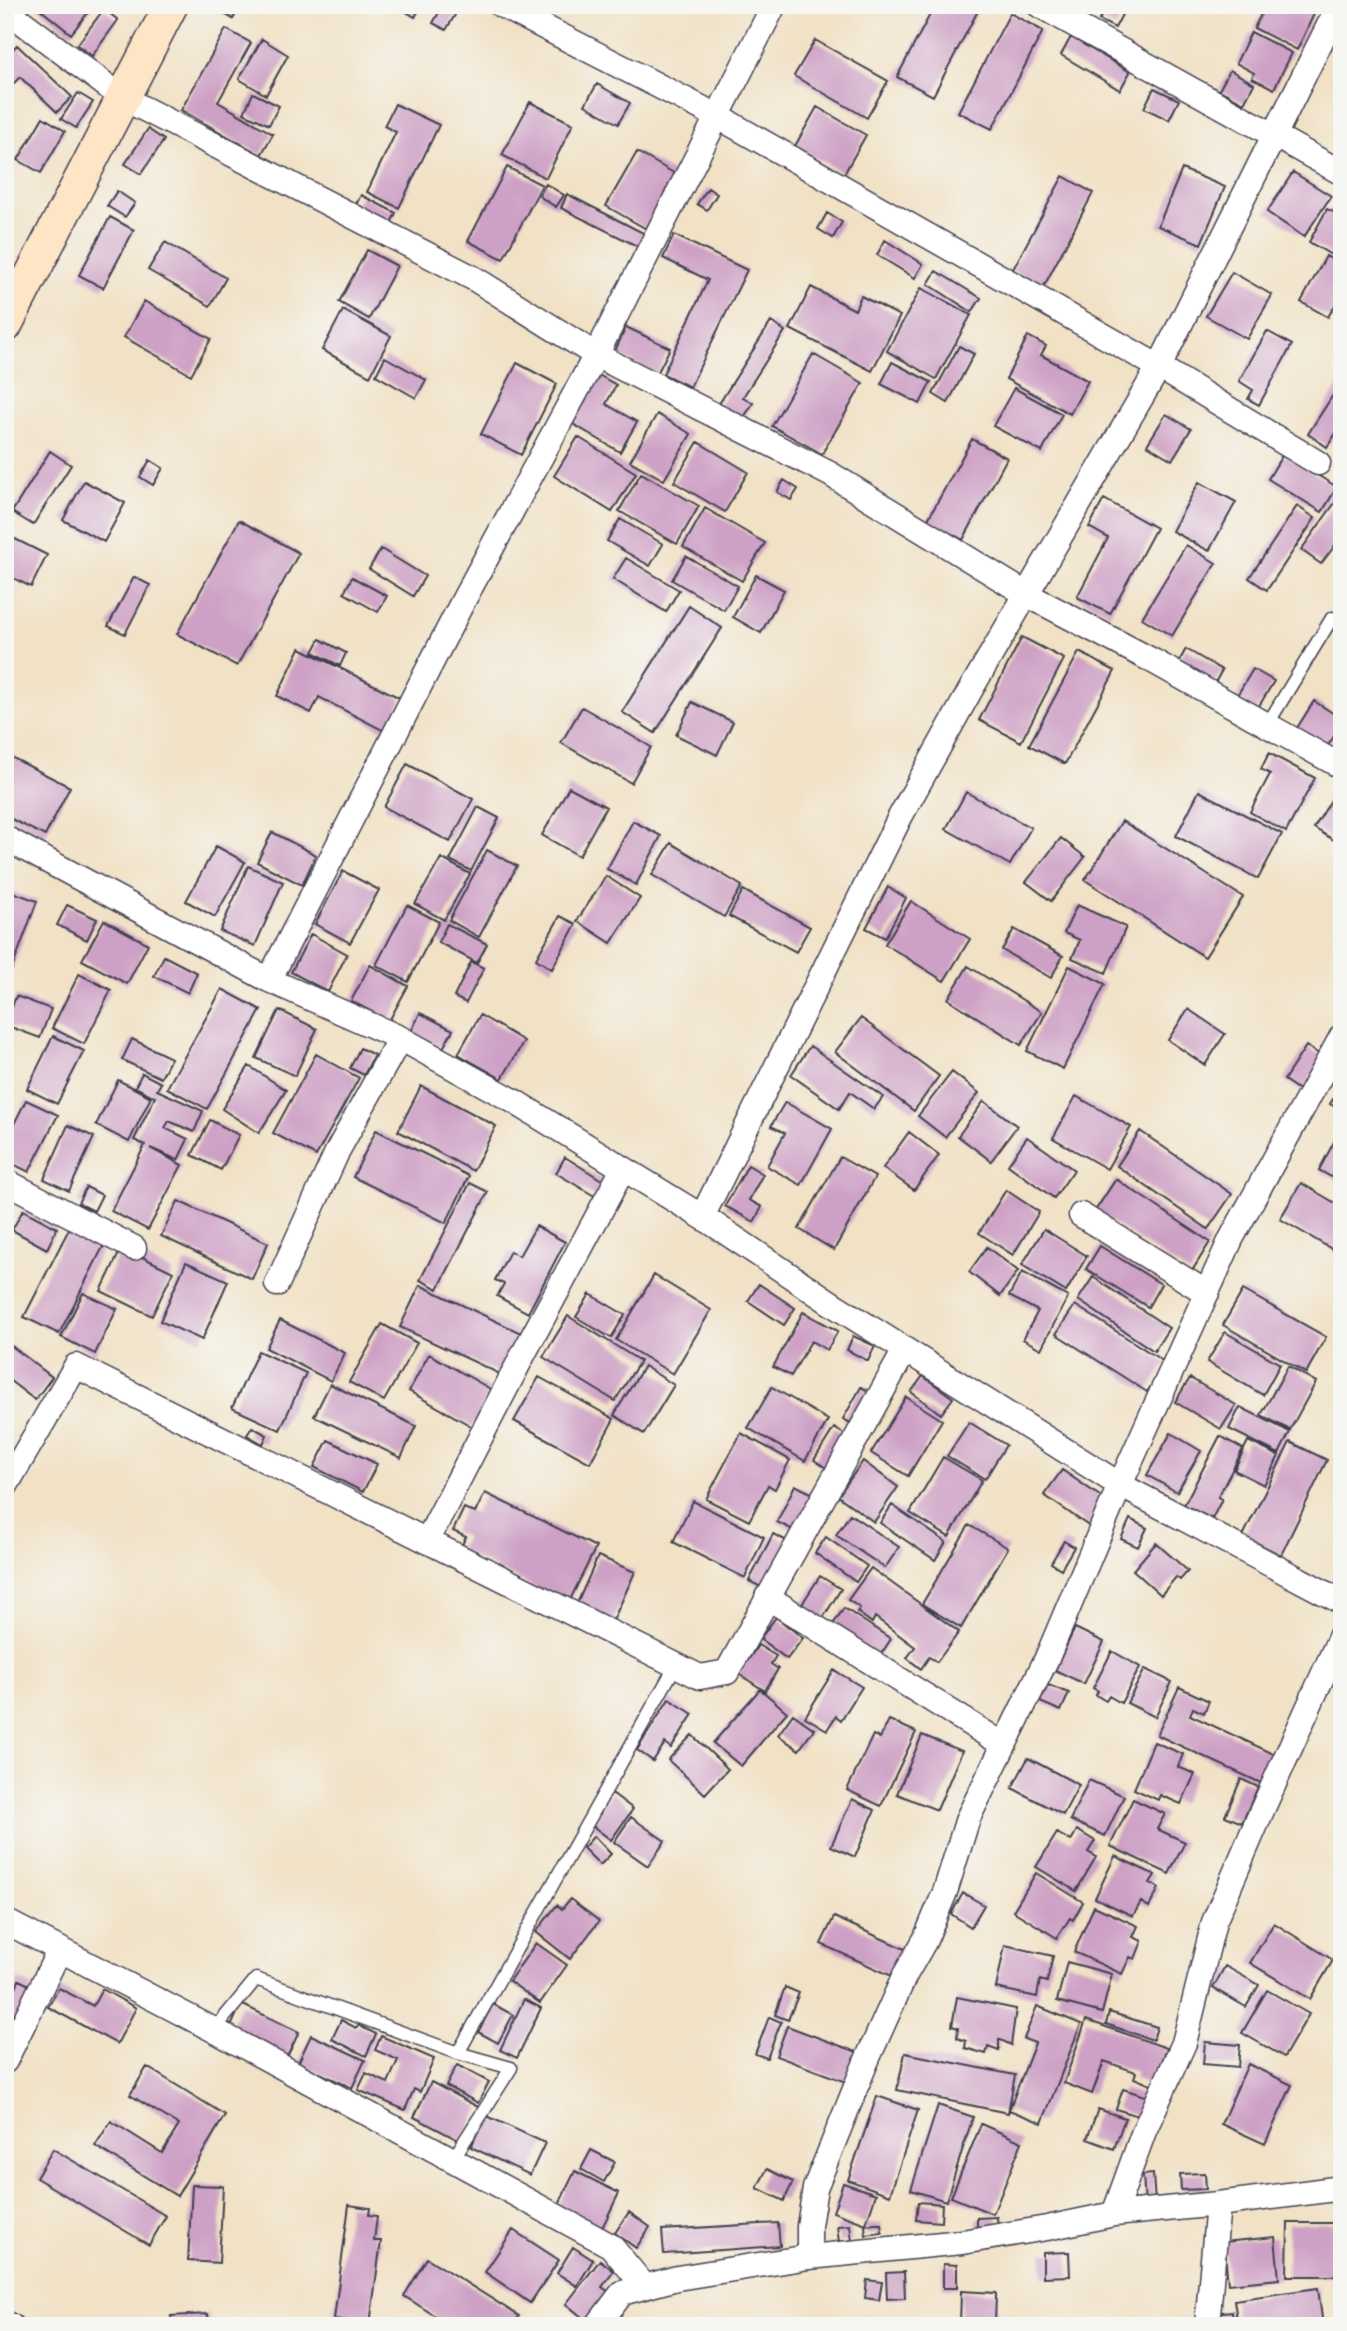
<svg xmlns="http://www.w3.org/2000/svg" width="1347" height="2331" font-family="Mynerve,sans-serif">
	<rect width="100%" height="100%" fill="#f6f6f2"/>
	<filter id="ink" filterUnits="userSpaceOnUse"><feTurbulence type="fractalNoise" baseFrequency=".0143" numOctaves="2"/><feDisplacementMap in="SourceGraphic" scale="14" xChannelSelector="R" yChannelSelector="G"/><feConvolveMatrix kernelMatrix="1 2 1 2 8 2 1 2 1" color-interpolation-filters="sRGB"/></filter>
	<filter id="wash" filterUnits="userSpaceOnUse"><feTurbulence type="fractalNoise" baseFrequency=".00686" numOctaves="4" result="noise"/><feDisplacementMap in="SourceGraphic" scale="28" xChannelSelector="R" yChannelSelector="G"/><feGaussianBlur stdDeviation="1.57" result="paint"/><feColorMatrix in="noise" values="0 0 0 0 0 0 0 0 0 0 0 0 0 0 0 0 0 1.4 0 .05"/><feComposite in="paint" operator="in"/></filter>
	<g filter="url(#wash)">
		<rect width="100%" height="100%" fill="#f1e1c5"/>
		<g id="blocks">
			<path fill="#cda0c5" d="M35,5H94L71,34Z
				M210,5H241L233,19Z
				M395,5H422L415,17Z
				M935,5H981L933,96L897,77Z
				M1107,5H1127L1115,28L1099,20Z
				M1266,5H1303L1315,12L1297,50L1254,28Z
				M442,7L455,15L446,30L433,23Z
				M104,9L118,20L92,56L77,45Z
				M1010,13L1043,31L992,129L958,112Z
				M226,29L251,43L218,102L273,134L261,155L181,110Z
				M1251,32L1292,53L1274,89L1252,78L1254,73L1236,63Z
				M1071,37L1130,72L1120,90L1061,55Z
				M262,39L288,55L266,95L239,79Z
				M815,40L888,81L867,118L794,76Z
				M17,45L72,97L57,112L20,77L5,92V57Z
				M1230,70L1254,84L1244,103L1219,90Z
				M597,84L630,103L618,124L585,105Z
				M1154,88L1179,100L1169,120L1144,108Z
				M78,93L93,102L76,128L61,119Z
				M253,93L279,106L269,125L244,113Z
				M530,102L573,124L546,178L502,155Z
				M395,104L439,125L399,208L367,192L396,132L384,126Z
				M817,107L866,135L844,174L795,146Z
				M43,117L65,131L41,173L18,160Z
				M148,129L164,140L141,174L125,164Z
				M637,152L679,176L648,230L606,206Z
				M507,167L542,185L503,259L468,241Z
				M1182,169L1225,187L1201,244L1158,226Z
				M1293,172L1331,196L1304,237L1267,212Z
				M1063,176L1093,193L1043,288L1012,271Z
				M546,184L564,195L556,207L539,196Z
				M708,188L717,194L707,210L697,204Z
				M117,191L135,203L125,217L107,206Z
				M567,194L649,236L643,249L561,208Z
				M361,195L396,213L388,229L353,210Z
				M1342,208V261L1309,242L1327,209L1336,213Z
				M827,213L842,222L833,238L818,229Z
				M110,217L134,230L103,288L79,275Z
				M674,235L747,270L690,387L663,374L708,280L663,258Z
				M885,240L923,264L915,278L877,255Z
				M165,242L226,278L210,306L148,270Z
				M367,250L397,266L369,319L339,302Z
				M1326,256L1342,265V293L1328,317L1301,302Z
				M936,271L981,298L972,312L928,284Z
				M1232,272L1272,295L1247,339L1206,316Z
				M811,287L855,310L861,296L900,316L872,371L790,329Z
				M921,288L971,315L936,379L887,351Z
				M144,301L211,339L191,375L124,337Z
				M343,310L391,336L370,376L322,350Z
				M771,322L785,331L743,397L753,403L741,422L717,407Z
				M626,327L670,348L657,374L614,353Z
				M1267,331L1292,345L1259,405L1248,399L1253,390L1239,381Z
				M1028,336L1046,346L1041,355L1088,381L1070,414L1006,379Z
				M959,346L974,354L948,403L933,394Z
				M813,354L863,383L822,454L772,426Z
				M385,357L426,380L416,398L376,375Z
				M892,362L931,382L920,404L881,384Z
				M517,363L557,384L521,455L481,434Z
				M595,373L616,385L606,404L637,422L620,452L568,421Z
				M1342,381V424L1327,447L1308,434Z
				M1014,388L1062,414L1042,452L993,426Z
				M657,414L691,434L664,480L630,461Z
				M1166,414L1191,429L1172,460L1147,445Z
				M578,437L636,473L612,512L554,476Z
				M972,439L1007,458L963,540L927,521Z
				M698,442L748,472L725,512L674,482Z
				M50,451L71,465L33,525L12,512Z
				M1283,454L1337,487L1322,512L1268,479Z
				M150,460L163,468L153,485L140,477Z
				M641,473L699,506L677,544L619,511Z
				M784,480L798,489L791,500L777,492Z
				M84,481L125,503L104,542L63,520Z
				M1199,482L1236,502L1209,551L1172,531Z
				M1104,499L1156,528L1110,614L1077,597L1108,538L1089,527Z
				M1337,500L1342,504V536L1321,564L1301,550Z
				M1297,506L1315,518L1267,590L1249,578Z
				M705,508L765,543L742,581L683,547Z
				M620,519L663,544L650,566L607,541Z
				M239,520L299,553L237,666L177,634Z
				M5,534L47,555L31,587L5,574Z
				M1186,545L1216,563L1172,636L1142,618Z
				M381,549L425,576L413,596L369,569Z
				M686,556L738,586L724,610L672,580Z
				M626,558L679,590L666,612L613,579Z
				M756,575L784,590L761,633L733,617Z
				M134,577L150,585L125,634L108,626Z
				M352,577L387,596L378,612L344,593Z
				M689,606L722,628L655,733L622,712Z
				M1022,637L1064,659L1021,742L979,720Z
				M320,639L346,653L340,666L313,652Z
				M300,648L402,699L386,732L319,697L311,713L277,696Z
				M1186,649L1222,670L1212,688L1176,667Z
				M1079,652L1115,671L1065,764L1029,745Z
				M1253,669L1274,681L1256,711L1235,699Z
				M1314,701L1342,719V724L1327,747L1297,728Z
				M692,702L733,722L717,755L676,735Z
				M582,707L651,747L631,783L561,743Z
				M1269,753L1315,778L1286,832L1250,812L1270,774L1261,769Z
				M7,755L70,787L45,836L5,816V760Z
				M407,764L473,799L450,842L384,807Z
				M569,787L606,807L579,856L542,835Z
				M1199,791L1282,834L1258,879L1176,836Z
				M966,792L1031,828L1010,865L946,829Z
				M1336,792L1342,796V845L1314,828Z
				M478,807L499,818L471,871L450,860Z
				M633,821L661,836L636,885L607,869Z
				M1122,821L1243,897L1205,957L1085,880Z
				M272,832L316,855L302,885L257,862Z
				M1061,838L1085,857L1051,901L1026,882Z
				M671,843L742,886L724,917L652,875Z
				M216,846L245,862L215,917L186,901Z
				M487,850L517,866L479,937L449,920Z
				M441,858L470,874L444,920L415,904Z
				M248,866L283,882L255,946L220,931Z
				M343,871L379,890L350,943L315,924Z
				M606,876L640,898L611,943L577,921Z
				M888,887L906,898L885,938L866,928Z
				M5,889L37,901L6,985H5Z
				M743,890L810,927L796,952L729,916Z
				M911,901L970,939L944,981L885,944Z
				M67,905L97,919L87,940L57,925Z
				M407,905L439,922L408,982L376,965Z
				M1077,905L1126,927L1106,973L1072,958L1080,940L1064,933Z
				M560,916L576,924L552,969L536,959Z
				M104,920L148,944L127,984L82,960Z
				M447,924L487,944L477,963L438,942Z
				M1014,929L1063,956L1051,978L1002,950Z
				M311,934L347,954L328,992L291,972Z
				M164,956L197,973L188,993L154,976Z
				M471,962L484,968L466,1003L454,997Z
				M370,965L408,986L389,1021L351,1001Z
				M968,966L1042,1012L1021,1045L948,999Z
				M1069,966L1105,984L1063,1069L1027,1051Z
				M79,974L111,990L84,1044L52,1028Z
				M222,989L261,1010L207,1109L167,1088Z
				M16,996L51,1009L40,1038L5,1025V1004L12,1007Z
				M1188,1009L1225,1034L1205,1065L1168,1040Z
				M279,1010L317,1029L295,1076L256,1058Z
				M420,1013L453,1030L443,1048L411,1032Z
				M480,1015L524,1041L502,1079L458,1054Z
				M861,1018L939,1076L914,1111L835,1052Z
				M53,1036L84,1051L57,1104L27,1089Z
				M132,1039L171,1058L161,1078L122,1060Z
				M810,1046L883,1097L874,1109L850,1092L839,1109L791,1075Z
				M1306,1046L1324,1057L1302,1092L1284,1080Z
				M360,1048L374,1055L364,1075L350,1068Z
				M316,1054L359,1078L316,1156L273,1133Z
				M249,1066L286,1090L259,1133L222,1109Z
				M952,1072L979,1093L945,1137L918,1116Z
				M142,1073L161,1083L157,1090L203,1111L194,1132L169,1121L165,1128L188,1139L178,1160L150,1148L182,1165L148,1230L111,1211L145,1145L134,1140L155,1097L135,1087Z
				M118,1080L151,1097L129,1142L96,1125Z
				M1342,1085V1111L1330,1104Z
				M421,1086L496,1126L473,1171L398,1131Z
				M1076,1096L1131,1127L1107,1169L1053,1138Z
				M26,1100L58,1115L29,1172L5,1160V1142Z
				M984,1101L1017,1126L991,1161L958,1136Z
				M785,1102L832,1129L801,1185L767,1166L785,1133L771,1126Z
				M210,1120L239,1135L221,1170L192,1155Z
				M68,1125L94,1137L69,1191L44,1179Z
				M1342,1127V1183L1319,1170Z
				M376,1130L469,1176L446,1223L353,1177Z
				M1140,1131L1232,1194L1208,1229L1117,1166Z
				M909,1132L939,1155L914,1190L883,1168Z
				M1027,1137L1074,1170L1054,1198L1008,1165Z
				M565,1157L605,1182L596,1197L556,1173Z
				M840,1157L875,1177L834,1250L799,1229Z
				M748,1165L763,1174L749,1200L762,1207L754,1222L725,1206Z
				M1116,1179L1210,1242L1190,1274L1095,1211Z
				M470,1183L488,1192L438,1289L420,1280Z
				M1301,1183L1342,1207V1255L1280,1219Z
				M86,1187L102,1195L94,1211L78,1203Z
				M1006,1190L1039,1212L1013,1255L979,1233Z
				M178,1201L268,1243L252,1279L161,1236Z
				M23,1210L57,1228L47,1249L12,1230Z
				M71,1225L105,1243L59,1334L24,1317Z
				M536,1226L565,1242L528,1313L497,1296L504,1284L495,1280L510,1251L519,1256Z
				M1044,1229L1087,1256L1066,1292L1022,1265Z
				M1100,1246L1161,1284L1148,1307L1086,1269Z
				M122,1247L173,1272L152,1316L101,1291Z
				M987,1247L1018,1271L1000,1296L969,1272Z
				M186,1262L228,1281L202,1340L160,1321Z
				M1022,1272L1068,1297L1041,1349L1023,1339L1038,1311L1009,1296Z
				M654,1275L711,1310L673,1374L616,1340Z
				M1093,1277L1169,1328L1154,1351L1078,1300Z
				M759,1284L795,1308L784,1325L748,1301Z
				M420,1285L521,1333L502,1375L400,1327Z
				M1243,1290L1326,1337L1306,1373L1223,1325Z
				M83,1293L117,1309L95,1354L61,1337Z
				M590,1294L625,1315L611,1338L576,1317Z
				M1075,1305L1166,1363L1147,1392L1056,1334Z
				M803,1312L838,1331L827,1350L811,1341L791,1376L773,1367Z
				M568,1316L640,1361L615,1401L543,1357Z
				M280,1320L345,1353L331,1381L266,1348Z
				M382,1324L417,1343L384,1401L349,1382Z
				M1225,1332L1280,1364L1263,1395L1207,1362Z
				M853,1336L875,1346L868,1361L847,1350Z
				M5,1341L52,1377L35,1400L5,1377Z
				M258,1351L306,1373L280,1430L232,1408Z
				M429,1354L494,1391L473,1427L409,1391Z
				M644,1366L674,1385L644,1434L614,1415Z
				M1288,1366L1316,1382L1290,1430L1261,1415Z
				M923,1376L953,1398L941,1414L911,1392Z
				M539,1377L614,1419L590,1463L514,1421Z
				M1190,1378L1236,1405L1221,1429L1175,1402Z
				M330,1384L416,1426L401,1458L314,1416Z
				M772,1387L828,1420L805,1461L748,1428Z
				M861,1387L872,1393L854,1425L843,1419Z
				M906,1397L942,1420L908,1476L871,1453Z
				M1240,1407L1290,1432L1279,1454L1229,1429Z
				M969,1422L1006,1445L985,1479L947,1456Z
				M252,1427L267,1435L263,1444L247,1435Z
				M834,1428L849,1437L828,1469L814,1460Z
				M741,1433L790,1460L775,1489L768,1485L749,1521L706,1499Z
				M1171,1433L1201,1451L1177,1492L1147,1475Z
				M1220,1436L1243,1449L1218,1497L1222,1499L1212,1519L1184,1505Z
				M328,1440L377,1464L363,1492L314,1467Z
				M1248,1441L1279,1456L1264,1485L1234,1470Z
				M1290,1442L1327,1460L1281,1555L1243,1536Z
				M943,1457L982,1480L949,1537L910,1513Z
				M863,1461L898,1487L874,1522L838,1496Z
				M1062,1470L1110,1503L1093,1529L1044,1495Z
				M795,1485L813,1494L795,1531L777,1522Z
				M485,1493L596,1547L568,1604L459,1550L466,1537L453,1531L464,1508L475,1513Z
				M693,1501L764,1537L745,1578L673,1542Z
				M892,1505L946,1542L935,1560L880,1523Z
				M850,1514L899,1547L885,1568L836,1535Z
				M1130,1519L1147,1528L1138,1547L1121,1539Z
				M969,1525L1008,1548L961,1628L922,1604Z
				M773,1534L789,1542L765,1589L749,1581Z
				M826,1537L867,1566L856,1582L815,1553Z
				M1064,1541L1074,1547L1061,1569L1051,1563Z
				M1156,1543L1188,1571L1180,1580L1176,1577L1161,1595L1133,1570Z
				M598,1556L635,1572L612,1623L576,1606Z
				M871,1568L959,1632L937,1662L929,1657L921,1669L907,1658L915,1647L875,1617L872,1623L857,1612L860,1608L848,1600Z
				M820,1576L841,1589L821,1621L800,1607Z
				M844,1608L891,1639L879,1657L832,1626Z
				M776,1617L803,1638L787,1659L760,1639Z
				M1075,1628L1104,1642L1084,1684L1055,1670Z
				M758,1645L776,1656L771,1664L778,1669L765,1691L739,1674Z
				M1112,1651L1140,1667L1121,1703L1109,1696L1106,1701L1096,1695L1098,1691L1093,1688Z
				M1145,1669L1172,1682L1155,1717L1127,1703Z
				M834,1670L862,1687L841,1720L836,1716L827,1730L805,1717Z
				M1048,1685L1069,1693L1061,1711L1040,1702Z
				M1179,1687L1209,1701L1204,1713L1193,1708L1190,1715L1276,1755L1263,1784L1157,1735Z
				M760,1689L787,1712L741,1766L713,1743Z
				M669,1699L693,1714L671,1748L665,1743L653,1761L637,1750Z
				M793,1714L814,1729L799,1750L778,1735Z
				M889,1720L916,1732L881,1806L847,1790L873,1735L880,1738Z
				M692,1735L728,1769L705,1794L668,1760Z
				M922,1735L962,1751L937,1810L897,1794Z
				M1154,1742L1183,1754L1178,1767L1195,1774L1181,1804L1160,1795L1158,1800L1134,1789Z
				M1028,1758L1079,1785L1063,1815L1012,1788Z
				M1241,1779L1258,1787L1242,1823L1225,1816Z
				M1089,1780L1124,1796L1105,1836L1070,1820Z
				M612,1793L633,1809L611,1840L590,1824Z
				M852,1799L875,1810L855,1857L831,1846Z
				M1133,1799L1165,1814L1157,1829L1185,1842L1169,1874L1110,1846Z
				M631,1817L665,1841L648,1866L614,1842Z
				M1077,1830L1095,1841L1088,1852L1096,1857L1076,1891L1036,1867L1057,1833L1071,1841Z
				M594,1836L611,1854L600,1865L583,1848Z
				M1115,1856L1155,1875L1150,1883L1159,1888L1149,1907L1141,1902L1133,1916L1095,1898Z
				M1036,1873L1083,1902L1073,1920L1070,1918L1057,1938L1013,1911Z
				M963,1893L984,1905L971,1927L951,1914Z
				M570,1899L599,1921L570,1959L536,1932L557,1905L562,1909Z
				M1094,1906L1138,1926L1133,1937L1142,1941L1135,1959L1130,1957L1122,1974L1074,1952Z
				M834,1917L907,1950L894,1977L821,1944Z
				M1274,1923L1333,1960L1310,1999L1250,1963Z
				M536,1943L567,1965L540,2003L509,1981Z
				M1005,1945L1053,1956L1047,1982L1040,1980L1037,1997L996,1988Z
				M1067,1962L1112,1974L1102,2013L1057,2001Z
				M1225,1966L1259,1985L1246,2007L1213,1988Z
				M19,1980L33,1987L5,2047V2005L8,2006Z
				M785,1987L799,1993L788,2020L775,2015Z
				M59,1988L93,2006L102,1989L136,2008L117,2044L48,2007Z
				M1267,1990L1309,2014L1284,2057L1242,2033Z
				M957,1997L1016,2009L1011,2045L999,2039V2050L988,2046L986,2054L965,2048L966,2041L957,2038L958,2028L952,2026Z
				M524,1999L541,2008L517,2058L500,2050Z
				M241,2004L299,2032L287,2057L229,2031Z
				M493,2004L513,2015L498,2043L478,2032Z
				M1037,2006L1081,2024L1042,2123L1009,2110L1035,2043L1024,2039Z
				M1109,2012L1157,2027L1153,2040L1106,2024Z
				M769,2017L781,2022L767,2058L755,2054Z
				M341,2020L356,2028L358,2025L376,2034L366,2056L332,2039Z
				M1086,2020L1167,2048L1153,2086L1134,2078L1136,2072L1104,2061L1092,2094L1064,2083Z
				M787,2026L857,2052L846,2082L776,2056Z
				M311,2035L365,2060L352,2088L298,2063Z
				M381,2036L434,2059L420,2092L414,2089L405,2110L358,2090L366,2073L388,2083L398,2060L375,2050Z
				M1205,2042L1240,2045L1238,2067L1203,2064Z
				M905,2053L1015,2075L1008,2113L897,2090Z
				M1248,2064L1292,2085L1265,2144L1221,2124Z
				M457,2065L489,2082L478,2103L446,2086Z
				M147,2067L225,2115L177,2196L95,2146L111,2121L162,2153L179,2125L130,2095Z
				M431,2082L480,2108L462,2142L414,2117Z
				M1123,2089L1148,2097L1141,2117L1116,2109Z
				M877,2096L918,2110L890,2195L848,2180Z
				M938,2105L973,2117L946,2201L911,2190Z
				M1098,2109L1125,2118L1114,2149L1087,2139Z
				M485,2115L545,2143L530,2175L471,2147Z
				M981,2124L1022,2142L993,2214L951,2197Z
				M53,2149L166,2216L149,2245L36,2178Z
				M591,2150L615,2162L604,2182L581,2169Z
				M767,2169L793,2182L784,2201L757,2188Z
				M575,2171L619,2193L602,2228L558,2206Z
				M1205,2173L1206,2189L1181,2190L1180,2174Z
				M1153,2174L1155,2203L1145,2204L1143,2175Z
				M843,2183L876,2194L866,2224L833,2212Z
				M192,2185L223,2186L219,2263L188,2261Z
				M918,2202L942,2204L941,2222L916,2220Z
				M349,2205L370,2208L369,2215L377,2216L374,2241H381L370,2324L334,2319Z
				M629,2212L650,2227L636,2248L615,2233Z
				M997,2217L998,2228L977,2229V2218Z
				M778,2223L780,2246L664,2254L662,2230Z
				M1288,2223H1338L1337,2276H1287Z
				M875,2224H881L882,2233L866,2235L865,2225Z
				M850,2225L852,2241L839,2242L837,2226Z
				M513,2230L559,2260L530,2303L485,2272Z
				M1275,2237L1279,2279L1228,2284L1224,2242Z
				M573,2247L593,2260L577,2286L557,2273Z
				M1069,2252L1070,2276L1043,2277V2253Z
				M427,2258L519,2316L512,2326H451L404,2296Z
				M600,2260L614,2271L602,2287L609,2292L587,2321L566,2304Z
				M943,2264L957,2265V2288H943Z
				M904,2272L905,2298L887,2299L886,2273Z
				M867,2280L882,2282L879,2300L865,2298Z
				M1318,2288L1323,2326H1238L1234,2300Z
				M961,2291L996,2293L995,2326H960Z
				M1232,2311L1233,2326H1212V2313Z
				M208,2314L209,2326H172L171,2316Z"/>
		</g>
	</g>
	<g filter="url(#ink)">
		<use href="#blocks" fill-opacity="0" stroke="#413f50" stroke-width="2"/>
		<g fill="none" stroke-linecap="round" stroke-linejoin="round">
			<defs>
				<path id="lane" d="M1267,725L1332,618L1342,624
					M214,2030L256,1979L458,2053
					M453,2159L511,2068L458,2053L676,1665"/>
				<path id="street" d="M501,5L717,116L1159,367L1318,463
					M1039,5L1342,173
					M5,9L123,98L475,279L596,355L830,474L1026,594L1153,661L1342,767
					M5,838L269,980L400,1038L512,1100L712,1223L834,1305L1120,1485L1342,1602
					M269,980L463,601L596,355L774,5
					M5,1181L134,1248
					M1081,1215L1207,1293
					M702,1217L900,817L971,689L1159,367L1339,5
					M277,1284L338,1150L400,1038
					M5,1487L76,1366L700,1677L727,1672L905,1350
					M427,1541L525,1351L623,1169
					M767,1597L1004,1745
					M5,1921L214,2030L611,2246L645,2287
					M5,2061L60,1949
					M1114,2214L1144,2131L1184,2043L1214,1922L1263,1808L1342,1633
					M809,2257V2226L815,2188L866,2062L905,1975L925,1940L945,1892L968,1818L1047,1658L1120,1485L1231,1239L1342,1036
					M5,2323L11,2326
					M597,2326L622,2293L677,2278L809,2257L962,2242L1047,2228L1114,2214L1218,2204L1342,2188
					M1207,2326L1218,2204"/>
				<path id="secondary" d="M5,326L171,5"/>
			</defs>
			<use href="#lane" stroke="#413f50" stroke-width="15"/>
			<use href="#street" stroke="#413f50" stroke-width="27"/>
			<use href="#secondary" stroke="#413f50" stroke-width="36"/>
			<use href="#lane" stroke="#fff" stroke-width="12"/>
			<use href="#street" stroke="#fff" stroke-width="24"/>
			<use href="#secondary" stroke="#fde5c5" stroke-width="33"/>
		</g>
	</g>
	<rect width="1347" height="2331" fill="none" stroke="#f6f6f2" stroke-width="28"/>
</svg>
